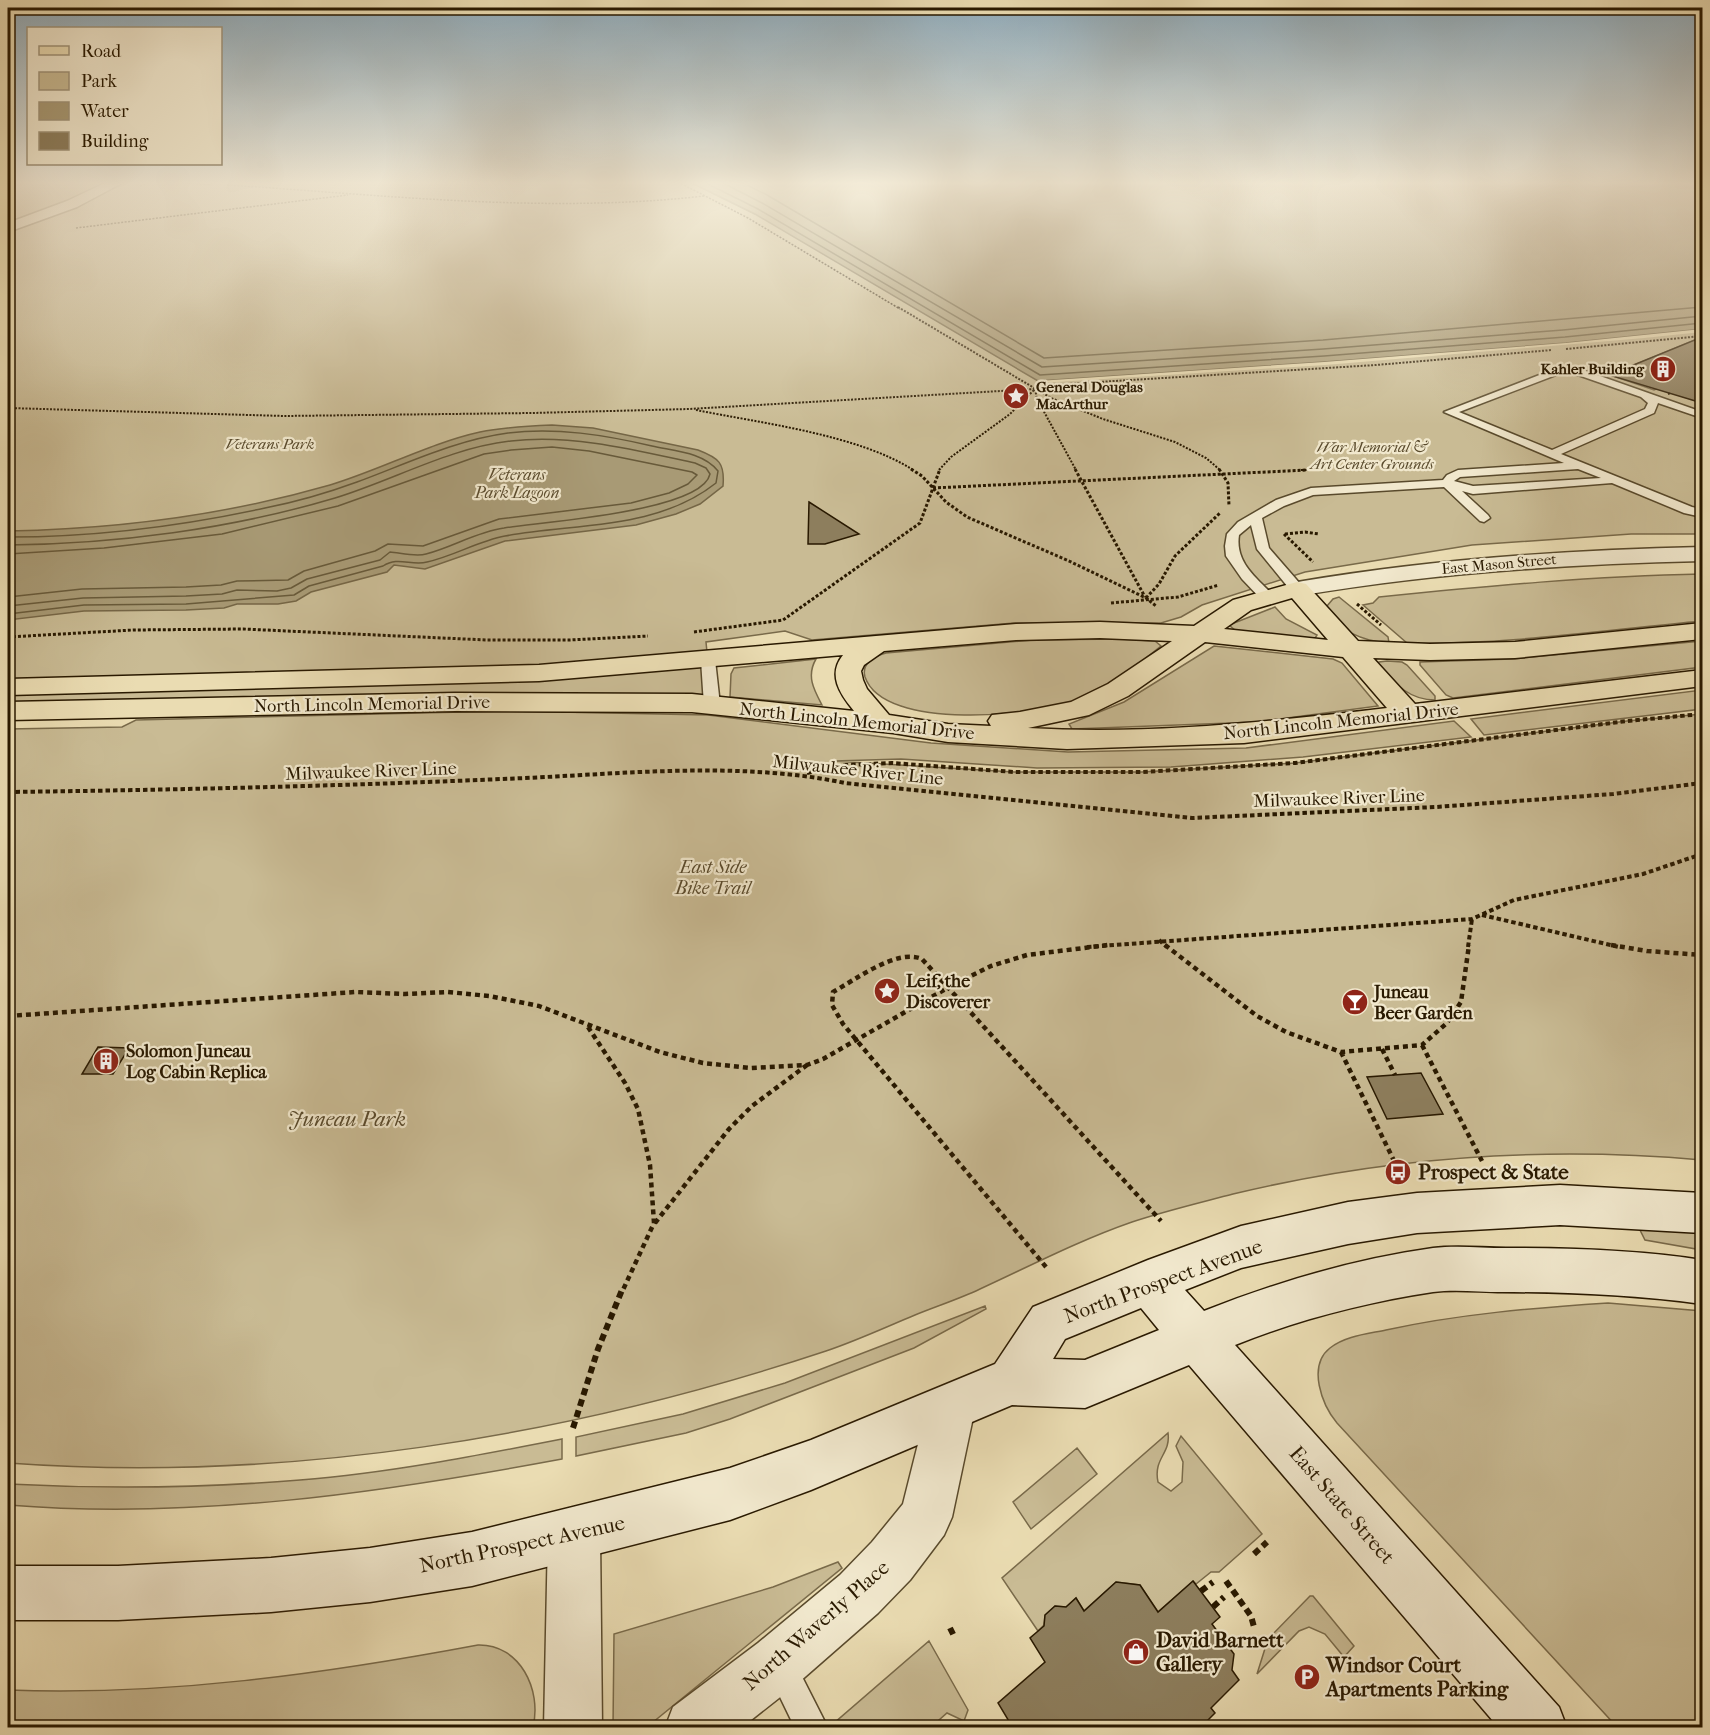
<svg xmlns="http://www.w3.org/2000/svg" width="1710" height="1735" font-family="'IM FELL French Canon',serif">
	<rect width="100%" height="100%" fill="#eadcb2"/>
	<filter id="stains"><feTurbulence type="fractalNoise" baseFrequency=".00333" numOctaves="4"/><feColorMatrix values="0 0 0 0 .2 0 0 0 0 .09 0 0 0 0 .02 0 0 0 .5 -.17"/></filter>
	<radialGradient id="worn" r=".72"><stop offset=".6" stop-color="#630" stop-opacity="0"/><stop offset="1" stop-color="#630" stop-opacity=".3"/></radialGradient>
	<path fill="#c9bb94" stroke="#796a4a" stroke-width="1.5" d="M8,182H690L755,214L1252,366L1566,343L1702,329V337L1610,375L1654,390L1659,388L1702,403V534H1631L1472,545L1305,572L1202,605L1181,617L1161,623H1014L812,640L785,631L706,642L712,705L455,702L8,711Z
		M1702,574V621C1604,630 1506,645 1407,643L1363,605L1373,603L1379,597C1487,586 1594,576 1702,574Z
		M1339,597L1388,637L1389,643C1367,642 1331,630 1327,606L1333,599Z
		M1275,607L1286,619L1317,635L1314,640L1236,631L1229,625Z
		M1120,639L1155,641L1161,646C1136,666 1111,687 1081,699C1039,716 884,732 865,677C861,663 875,656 886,653L1033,640Z
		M1702,641V667L1453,698L1446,695L1420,665V662L1512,659Z
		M1214,646L1333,659L1342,663L1378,706L1257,722L1072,729L1069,724L1124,702Z
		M816,659C806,676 814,690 822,705L730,697L731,674L734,668Z
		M1387,661L1402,662L1407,665L1435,696V700C1408,700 1395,683 1378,664L1379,662Z
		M1702,690V709L1484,735L1471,719Z
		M505,711L708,715L931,743L1068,752L1246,748L1454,721L1471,737L1303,757L1171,767L1037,768L901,759L834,761L1014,772H1142L1295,763L1627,721L1702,714V1160C1545,1146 1387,1157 1233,1194C1199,1203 1165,1211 1132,1222C1080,1240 1030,1266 980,1289C959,1299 937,1306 915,1315C886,1327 856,1341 826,1351C564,1438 283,1483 8,1463V729L122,727L136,720Z
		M1639,1228L1702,1233V1250L1645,1240Z
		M1608,1303L1702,1311V1727H1617L1337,1423C1322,1405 1307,1366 1330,1348C1345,1336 1367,1334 1386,1330C1459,1314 1533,1308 1608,1303Z
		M985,1306L986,1309L914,1348L730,1419L686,1433L576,1456V1437L683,1414L785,1383Z
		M1168,1433C1171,1454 1153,1458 1158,1482L1171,1491L1182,1482L1183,1462L1176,1446L1181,1436L1262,1534L1219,1572H1211L1196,1584L1193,1581L1158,1612L1140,1585L1116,1582L1084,1611L1076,1598L1066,1607L1055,1606L1045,1615L1044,1625L1038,1631L1002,1578Z
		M562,1439V1459C379,1493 194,1520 8,1505V1484C105,1489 202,1488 300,1480C388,1473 475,1456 562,1439Z
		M1077,1448L1097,1474L1031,1529L1013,1502Z
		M838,1562L842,1568L647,1727H613L614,1634L773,1587Z
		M1310,1596H1313L1354,1646L1344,1657L1325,1634L1309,1627L1299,1631L1257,1674L1268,1639Z
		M929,1641L968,1710L964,1721L947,1713L931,1727H835L833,1724Z
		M478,1645C520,1644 542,1690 533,1727H8V1690C166,1696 323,1674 478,1645Z"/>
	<path fill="#a89a75" stroke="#756646" stroke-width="1.5" d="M690,182H1702V329L1566,343L1324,362L1038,381L755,214Z
		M552,425L593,428L698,450C719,458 725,463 723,486L700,504L676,514L636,525L505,541L425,569L394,565L387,572L311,592L296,601L278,604H237L224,608L186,610L84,611L8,620V531C116,529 226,515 330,485C380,470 430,443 480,432C504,427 528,426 552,425Z"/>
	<path fill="#eadcb2" d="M1702,329V332L1644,338L1325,365L1041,383L1038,381L1324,362L1566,343Z"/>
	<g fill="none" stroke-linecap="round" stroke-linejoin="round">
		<path stroke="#685a3a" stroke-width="1.5" d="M704,182L758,209L1040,375L1324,356L1565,337L1702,323
			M721,182L762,203L1042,367L1323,349L1563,330L1702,316
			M741,182L767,195L1044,358L1323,340L1702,307
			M8,537C93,537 182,526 265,508C296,502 327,493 357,482C406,464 455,440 508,433C556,427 605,435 652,446C674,451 703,452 718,471L716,483C657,530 576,523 505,536C478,541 454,556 427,562C411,566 398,556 383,566L309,586L294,595L186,604L84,605L8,614
			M8,545C116,544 231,529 335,498C394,480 449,448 511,441C573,434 635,450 695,463L706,468L710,474C702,512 539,522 504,528C476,532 453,547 426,554C416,557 401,553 390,552L380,560L307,579L291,588L277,591L237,590L222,594L186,596L83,598L8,606
			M8,554L104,548L222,534L338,506L484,454L511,450L552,447L589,451L692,472L697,475L688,484L669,493L631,503L499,519L423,546L388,544L375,551L304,571L288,580L237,581L221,585L186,587L82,589L8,597"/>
	</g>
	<path fill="#8d7e5d" stroke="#291900" stroke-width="1.5" d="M1702,337V403L1609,375Z
		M809,502L859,534L825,544H808Z
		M98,1047L129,1048L113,1074H82Z
		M1421,1073L1443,1114L1387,1119L1367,1077Z
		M1193,1581L1220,1617L1212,1624L1234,1654L1232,1670L1239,1680L1211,1708L1215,1713L1200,1728H1013L998,1703L1045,1662L1030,1638L1044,1626L1045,1615L1055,1606L1066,1607L1076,1598L1084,1611L1116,1582L1140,1585L1158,1612Z"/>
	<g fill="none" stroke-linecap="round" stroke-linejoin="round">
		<defs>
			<path id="service" d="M181,182H213L210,184Z
				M1560,367L1583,370L1702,412V418L1658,403L1654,413L1561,454L1692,507L1702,509V517L1684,513L1612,483L1473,494L1462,491L1488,515L1490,518L1484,522L1480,521L1444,487L1313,495L1284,506L1262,518L1269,548L1302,586L1304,589L1302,592H1292L1257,549L1251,525L1239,535C1235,561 1254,576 1271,593L1273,596L1271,599H1261L1242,579L1226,556L1225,546L1227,534L1238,522L1276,500L1311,488L1443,480L1447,475L1458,470L1564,463L1444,412ZM1561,373L1578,375L1641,397L1648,403L1645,409L1552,450L1459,412ZM1578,469L1601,478L1473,486L1454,481L1460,477Z
				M708,656L715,660L720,705L712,710L704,705L701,660Z
				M781,1653L792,1657L828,1728H795L766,1668L770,1657Z"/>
			<path id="minor" d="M107,182H124L77,207L8,232V223L67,201Z
				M951,1384L968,1391L975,1408L952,1517L944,1535L910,1580L878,1613L798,1683L741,1728H665L673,1707L758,1643L840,1575L872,1542L903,1504L927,1408L934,1391Z
				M574,1509L593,1516L600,1535L602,1728H544L548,1535L555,1516Z"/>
			<path id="tertiary" d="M1702,547V561C1566,564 1431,573 1297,596L1288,594L1285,589L1288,584L1297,582C1431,559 1566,550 1702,547Z"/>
			<path id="secondary" d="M1560,1185L1702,1193V1233L1560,1225L1417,1233L1348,1244L1241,1268L1185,1290L1204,1311C1277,1282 1355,1259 1433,1248C1457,1245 1482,1248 1506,1248C1572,1248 1638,1250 1702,1260V1304C1635,1295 1569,1292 1502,1292C1479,1292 1455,1289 1433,1292C1367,1302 1297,1320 1235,1345L1559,1707L1567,1728H1499L1189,1365L1085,1408L1012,1405L811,1490L730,1520L472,1586L370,1602L271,1612L118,1620H8V1566H118L271,1558L370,1548L472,1532L730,1468L811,1440L995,1364L1033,1307L1148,1260L1241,1226L1348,1202L1417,1193ZM1141,1308L1159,1330L1085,1360L1053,1359L1065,1339Z"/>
			<path id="primary" d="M1297,582L1306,584L1358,641L1430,644L1515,642L1702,623V639L1515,658L1430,660L1373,658L1415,704L1702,670V686L1244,743L1067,749L948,742L893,733L692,712L455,711L8,720V702L455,693L692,694L854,711C840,694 827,675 843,655L539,681L8,695V679L539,665L1016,624L1100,622L1194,626L1233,600ZM1292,598L1328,640L1224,629L1251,610ZM1100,638L1172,641L1108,684L1071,702L1020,712L992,715L988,721L991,726L948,724L889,715L867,689L863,680L861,671L864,665L884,651L1016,640ZM1205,642L1343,657L1387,708C1268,722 1148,735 1028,728L1089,715L1128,696Z"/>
		</defs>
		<use href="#service" stroke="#594a2c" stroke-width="3"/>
		<use href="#minor" stroke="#594a2c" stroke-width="3"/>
		<use href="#tertiary" stroke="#594a2c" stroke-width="3"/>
		<use href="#secondary" stroke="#291900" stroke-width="3"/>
		<use href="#primary" stroke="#291900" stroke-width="3"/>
		<path stroke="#291900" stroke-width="1.5" stroke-dasharray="2 1.5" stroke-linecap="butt" d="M678,182L748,218L900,309
			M227,185C386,195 545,214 704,196
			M140,186L149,182
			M76,228L348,195"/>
		<path stroke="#291900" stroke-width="2" stroke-dasharray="2 1.5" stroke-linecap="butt" d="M898,307L1051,398L1103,419L1175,442L1206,458L1220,470
			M1566,349L1702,336
			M1035,389L1037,399L1076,470
			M8,408L284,416L532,413L689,409L1035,389L1049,385L1376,365L1552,350
			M696,410C761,423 859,435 913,470
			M939,470L951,457L1010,414L1035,389
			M1301,470H1307"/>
		<path stroke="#291900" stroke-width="3" stroke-dasharray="3 2" stroke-linecap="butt" d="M911,469L922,476L946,502L967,517L1069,561L1146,598L1156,606
			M1075,469L1145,597
			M1219,469L1228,483L1229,506
			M933,488L1307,470
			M1284,534L1313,562
			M1285,534L1305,532L1319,534
			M1146,598L1159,584L1175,556L1221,512
			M1111,603L1178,597L1219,585
			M1357,604L1381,625
			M694,632L783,620L920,523L940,469
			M8,637L133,630L243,629L487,640H570L648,636"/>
		<path stroke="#291900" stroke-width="4" stroke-dasharray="4.5 3" stroke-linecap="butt" d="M807,773L846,765L892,763L1014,772H1142L1295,763L1627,721L1702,714
			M8,792C173,790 337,786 502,779C612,775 737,760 845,783L1192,818L1436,807L1613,794L1702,783
			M1482,915L1619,947
			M1159,940L1167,947
			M1087,947L1472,919L1514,900L1643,874L1702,854
			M1468,947L1472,919"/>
		<path stroke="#291900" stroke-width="4.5" stroke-dasharray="5 4" stroke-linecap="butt" d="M1165,945L1257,1016L1286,1032L1341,1052L1422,1045L1447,1023L1461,1002L1469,945
			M1611,945L1647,951L1702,955
			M8,1016L355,992L405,994L448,992L489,996L539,1006L660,1052L703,1063L751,1068L807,1065L823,1059L949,987L991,966L1027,955L1108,945
			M588,1027L625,1083L638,1109L650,1165L654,1223L622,1292
			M1422,1045L1482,1161
			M1382,1049L1395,1075
			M1341,1052L1398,1169
			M655,1223L729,1129L752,1106L807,1065
			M1046,1267L843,1024L832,1005L833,992C855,980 897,948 922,959L1161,1221"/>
		<path stroke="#291900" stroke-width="6" stroke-dasharray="7 4.5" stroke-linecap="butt" d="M573,1428L598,1349L622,1290
			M1254,1554L1267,1542
			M1226,1581L1251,1616L1254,1627
			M1201,1591L1213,1582
			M1213,1607L1224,1597
			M950,1628L954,1636"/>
		<use href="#service" fill="#f1e8cd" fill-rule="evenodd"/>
		<use href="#minor" fill="#f1e8cd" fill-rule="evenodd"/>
		<use href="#tertiary" fill="#f1e8cd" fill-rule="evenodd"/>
		<use href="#secondary" fill="#f1e8cd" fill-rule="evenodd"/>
		<use href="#primary" fill="#eadcb2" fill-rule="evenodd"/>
		<path stroke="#291900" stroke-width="2" stroke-dasharray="2 1.5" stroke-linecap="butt" d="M1668,394L1671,393"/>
	</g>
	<linearGradient id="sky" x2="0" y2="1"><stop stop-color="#8eaaba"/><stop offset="0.43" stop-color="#f6efdc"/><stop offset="1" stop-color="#f6efdc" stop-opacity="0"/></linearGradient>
	<rect width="1710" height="425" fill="url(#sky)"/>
	<defs>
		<symbol id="building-disc" viewBox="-11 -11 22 22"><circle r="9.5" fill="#8f2418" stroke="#f1e8cd"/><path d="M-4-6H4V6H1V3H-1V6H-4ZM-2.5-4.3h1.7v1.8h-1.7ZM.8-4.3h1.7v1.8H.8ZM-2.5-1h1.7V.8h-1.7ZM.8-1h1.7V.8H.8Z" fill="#fff"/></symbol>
		<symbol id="sight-disc" viewBox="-11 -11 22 22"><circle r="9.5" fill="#8f2418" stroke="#f1e8cd"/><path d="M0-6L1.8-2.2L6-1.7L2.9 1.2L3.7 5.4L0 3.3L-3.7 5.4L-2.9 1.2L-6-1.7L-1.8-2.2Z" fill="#fff"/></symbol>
		<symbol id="bar-disc" viewBox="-11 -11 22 22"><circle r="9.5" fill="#8f2418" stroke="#f1e8cd"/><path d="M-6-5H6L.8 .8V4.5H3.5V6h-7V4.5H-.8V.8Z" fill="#fff"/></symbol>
		<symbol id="bus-disc" viewBox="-11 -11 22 22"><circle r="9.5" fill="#8f2418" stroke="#f1e8cd"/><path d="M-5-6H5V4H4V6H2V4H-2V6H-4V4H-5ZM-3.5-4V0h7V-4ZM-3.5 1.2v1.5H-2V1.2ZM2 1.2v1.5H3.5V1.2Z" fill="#fff"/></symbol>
		<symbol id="shop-disc" viewBox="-11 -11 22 22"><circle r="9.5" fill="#8f2418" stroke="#f1e8cd"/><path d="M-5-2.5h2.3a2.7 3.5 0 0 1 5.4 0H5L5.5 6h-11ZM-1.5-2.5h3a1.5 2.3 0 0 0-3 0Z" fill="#fff"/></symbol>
		<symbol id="parking-disc" viewBox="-11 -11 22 22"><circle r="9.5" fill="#8f2418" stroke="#f1e8cd"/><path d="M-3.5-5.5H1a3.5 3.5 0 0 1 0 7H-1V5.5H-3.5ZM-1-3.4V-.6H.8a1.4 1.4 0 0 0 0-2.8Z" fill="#fff"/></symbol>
	</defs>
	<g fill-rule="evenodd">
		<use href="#building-disc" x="1648" y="354" width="30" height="30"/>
		<use href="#sight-disc" x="1001" y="381" width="30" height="30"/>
		<use href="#sight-disc" x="872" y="976" width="30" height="30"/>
		<use href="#bar-disc" x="1340" y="987" width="30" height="30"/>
		<use href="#building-disc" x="91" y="1046" width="30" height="30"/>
		<use href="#bus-disc" x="1383" y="1157" width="30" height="30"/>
		<use href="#shop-disc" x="1121" y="1637" width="30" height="30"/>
		<use href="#parking-disc" x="1292" y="1662" width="30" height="30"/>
	</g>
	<g text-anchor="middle" stroke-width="4.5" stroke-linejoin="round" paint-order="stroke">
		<g font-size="15" font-weight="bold" fill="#291900" stroke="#f1e8cd" text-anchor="end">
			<text x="1644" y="374">Kahler Building</text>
			<text x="1036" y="392" text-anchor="start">General Douglas<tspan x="1036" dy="17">MacArthur</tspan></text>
		</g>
		<g font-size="15" font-style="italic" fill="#594a2c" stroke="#f1e8cd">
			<text x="270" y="449">Veterans Park</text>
			<text x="1372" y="452">War Memorial &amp;<tspan x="1372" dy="17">Art Center Grounds</tspan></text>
		</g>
		<g font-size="15" fill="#291900" stroke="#f1e8cd">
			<text transform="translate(1499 564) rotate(-5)" y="5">East Mason Street</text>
		</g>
		<g font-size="16" font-style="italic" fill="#5c4d2f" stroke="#f1e8cd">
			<text x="517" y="480">Veterans<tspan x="517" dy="18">Park Lagoon</tspan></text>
		</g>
		<g font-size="18" fill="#291900" stroke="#f1e8cd">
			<text transform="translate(372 704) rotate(-1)" y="6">North Lincoln Memorial Drive</text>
			<text transform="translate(857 721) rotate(6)" y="6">North Lincoln Memorial Drive</text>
			<text transform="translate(1341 721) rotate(-6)" y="6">North Lincoln Memorial Drive</text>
			<text transform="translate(858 770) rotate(6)" y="6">Milwaukee River Line</text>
			<text transform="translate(371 771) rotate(-2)" y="6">Milwaukee River Line</text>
			<text transform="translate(1339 798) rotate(-2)" y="6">Milwaukee River Line</text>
		</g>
		<g font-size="18" font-style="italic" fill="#594a2c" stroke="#f1e8cd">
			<text x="713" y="873">East Side<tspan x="713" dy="21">Bike Trail</tspan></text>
		</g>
		<g font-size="18" font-weight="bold" fill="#291900" stroke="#f1e8cd" text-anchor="start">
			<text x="906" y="987">Leif, the<tspan x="906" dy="21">Discoverer</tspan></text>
			<text x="1374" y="998">Juneau<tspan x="1374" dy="21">Beer Garden</tspan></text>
			<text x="126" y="1057">Solomon Juneau<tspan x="126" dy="21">Log Cabin Replica</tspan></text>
		</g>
		<g font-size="21" font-style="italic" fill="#594a2c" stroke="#f1e8cd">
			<text x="347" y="1126">Juneau Park</text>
		</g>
		<g font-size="21" font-weight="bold" fill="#291900" stroke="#f1e8cd" text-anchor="start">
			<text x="1418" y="1179">Prospect &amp; State</text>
			<text x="1156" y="1647">David Barnett<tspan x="1156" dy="24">Gallery</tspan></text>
			<text x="1326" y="1672">Windsor Court<tspan x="1326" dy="24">Apartments Parking</tspan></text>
		</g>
		<g font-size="21" fill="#291900" stroke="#f1e8cd">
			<text transform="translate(1163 1281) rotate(-20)" y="7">North Prospect Avenue</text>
			<text transform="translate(1342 1505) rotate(49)" y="7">East State Street</text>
			<text transform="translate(522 1544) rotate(-12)" y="7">North Prospect Avenue</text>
			<text transform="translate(816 1625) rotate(-41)" y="7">North Waverly Place</text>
		</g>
	</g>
	<rect width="1710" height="1735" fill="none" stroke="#eadcb2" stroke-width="30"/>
	<rect x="9" y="9" width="1692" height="1717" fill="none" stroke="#291900" stroke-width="3"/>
	<rect x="15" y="15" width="1680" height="1705" fill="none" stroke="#291900" stroke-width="1.5"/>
	<rect x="27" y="27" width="195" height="138" fill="#f1e8cd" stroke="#a1957b" stroke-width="1.5"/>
	<rect x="39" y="46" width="30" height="9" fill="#eadcb2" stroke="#a1957b" stroke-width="1.5"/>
	<text x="81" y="57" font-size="18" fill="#291900">Road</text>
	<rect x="39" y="72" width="30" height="18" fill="#c9bb94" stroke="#a1957b" stroke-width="1.5"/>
	<text x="81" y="87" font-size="18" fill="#291900">Park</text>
	<rect x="39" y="102" width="30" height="18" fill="#a89a75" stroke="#a1957b" stroke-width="1.5"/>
	<text x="81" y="117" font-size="18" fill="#291900">Water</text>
	<rect x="39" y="132" width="30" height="18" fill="#8d7e5d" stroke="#a1957b" stroke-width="1.5"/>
	<text x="81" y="147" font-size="18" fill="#291900">Building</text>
	<rect width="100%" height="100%" filter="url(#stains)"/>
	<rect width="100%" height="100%" fill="url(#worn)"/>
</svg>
